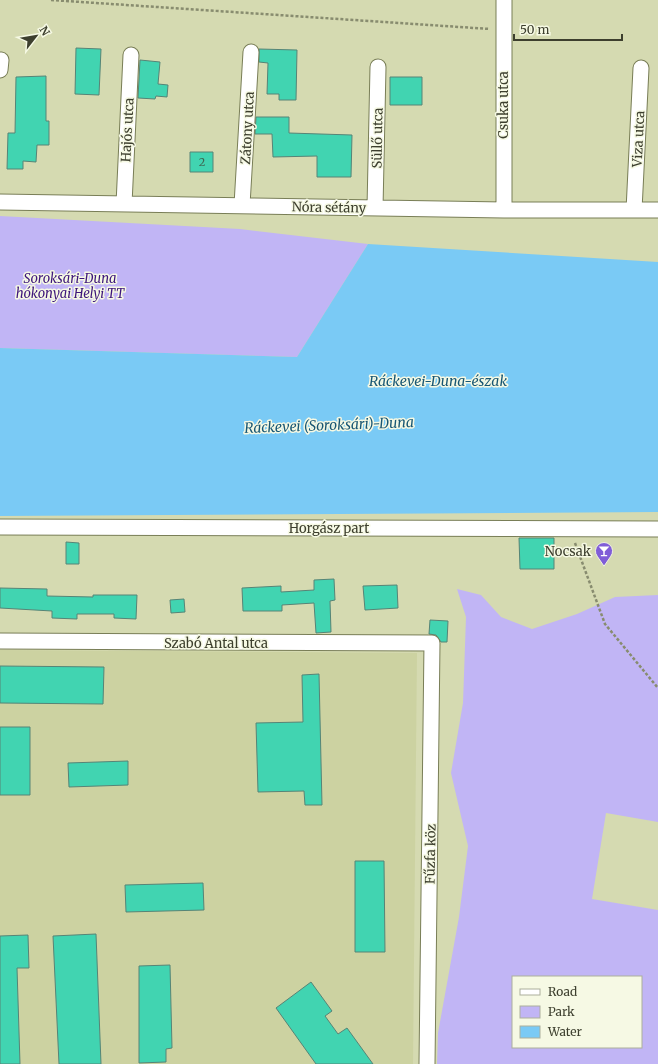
<svg xmlns="http://www.w3.org/2000/svg" width="658" height="1064" font-family="Merriweather,serif">
	<rect width="100%" height="100%" fill="#d5dab1"/>
	<path fill="#ccd2a1" d="M0,650L417,653L413,1064H0Z"/>
	<path fill="#c1b5f5" fill-rule="evenodd" d="M0,216L240,229L368,244L297,357L0,348Z
		M457,589L481,595L501,617L532,629L577,614L615,597L658,595V822L606,813L592,899L658,910V1064H437L438,1033L459,917L468,846L451,773L463,703L466,617ZM513,977H641V1047H513Z"/>
	<path fill="#7acaf5" d="M368,244L658,262V512L0,516V348L297,357Z"/>
	<path fill="#41d4b1" stroke="#568476" d="M76,48L101,49L99,95L75,94Z
		M259,49L297,50L296,100H279V94H267L268,63L259,62Z
		M140,60L160,62L158,84L168,85L167,97L156,96L155,99L138,98Z
		M46,76V121H49V145H37L36,162L23,161V169H7L8,133H15L16,77Z
		M390,77H422V105H390Z
		M256,117H289V133L352,135L351,177H317V156L273,157L272,134H255Z
		M190,152H213V172H190Z
		M519,538H554V569H520Z
		M66,542L79,543V564H66Z
		M334,579L335,600L330,601L331,632L316,633L314,603L282,605V611H243L242,588L281,586V592L314,590V580Z
		M397,585L398,608L365,610L363,586Z
		M0,588L47,589V596L93,597V595H137L136,619L114,618V614H77V619L52,618V611L0,608Z
		M184,599L185,612L171,613L170,600Z
		M430,620L448,621L447,642H441L436,635L429,634Z
		M0,666L104,667L103,704L0,703Z
		M319,674L322,805H305L304,791L258,792L256,723L303,722L302,675Z
		M0,727H30V795H0Z
		M128,761V785L69,787L68,763Z
		M355,861H384L385,952H355Z
		M203,883L204,910L126,912L125,885Z
		M96,934L101,1064H59L53,936Z
		M28,935L29,968H17L20,1064H0V936Z
		M170,965L172,1048L166,1049V1062L139,1063V966Z
		M311,982L332,1011L325,1016L338,1034L347,1028L373,1064H316L276,1008Z"/>
	<g fill="none" stroke-linecap="round" stroke-linejoin="round">
		<defs>
			<path id="street" d="M0,70L1,60
				M0,202L504,210H658
				M124,204L131,55
				M242,205L251,52
				M375,208L378,67
				M504,210V0
				M634,210L641,68
				M0,527L658,529
				M0,641L432,643L427,1064"/>
		</defs>
		<use href="#street" stroke="#797e57" stroke-width="17"/>
		<path stroke="#888c6f" stroke-width="2.5" stroke-dasharray="3 2" stroke-linecap="butt" d="M51,0L490,29
			M575,543L605,624L658,688"/>
		<use href="#street" stroke="#fff" stroke-width="15"/>
	</g>
	<defs>
		<symbol id="bar-pin" viewBox="-11 -11 22 30"><path d="M0 17L-7.5 6A9.5 9.5 0 1 1 7.5 6Z" fill="#805dd7" stroke="#f6f9e4"/><path d="M-6-5H6L.8 .8V4.5H3.5V6h-7V4.5H-.8V.8Z" fill="#fff"/></symbol>
	</defs>
	<g fill-rule="evenodd">
		<use href="#bar-pin" x="594" y="541" width="20" height="27"/>
	</g>
	<g text-anchor="middle" stroke-width="3" stroke-linejoin="round" paint-order="stroke">
		<g font-size="11" fill="#3e644f">
			<text x="202" y="166">2</text>
		</g>
		<g font-size="13" fill="#3d3f2e" stroke="#f6f9e4">
			<text transform="translate(503 105) rotate(-90)" y="5">Csuka utca</text>
			<text transform="translate(247 128) rotate(-87)" y="5">Zátony utca</text>
			<text transform="translate(127 130) rotate(-87)" y="5">Hajós utca</text>
			<text transform="translate(377 138) rotate(-89)" y="5">Süllő utca</text>
			<text transform="translate(638 139) rotate(-87)" y="5">Viza utca</text>
			<text transform="translate(329 207) rotate(1)" y="5">Nóra sétány</text>
			<text x="329" y="533">Horgász part</text>
			<text x="216" y="648">Szabó Antal utca</text>
			<text transform="translate(430 854) rotate(-89)" y="5">Fűzfa köz</text>
		</g>
		<g font-size="13" font-style="italic" fill="#3d157b" stroke="#f6f9e4">
			<text x="70" y="283">Soroksári-Duna<tspan x="70" dy="15">hókonyai Helyi TT</tspan></text>
		</g>
		<g font-size="13" fill="#3d3f2e" stroke="#f6f9e4" text-anchor="end">
			<text x="591" y="556">Nocsak</text>
		</g>
		<g font-size="14" font-style="italic" fill="#175673" stroke="#f6f9e4">
			<text x="438" y="386">Ráckevei-Duna-észak</text>
			<text transform="translate(329 425) rotate(-2)" y="5">Ráckevei (Soroksári)-Duna</text>
		</g>
	</g>
	<rect x="512" y="976" width="130" height="72" fill="#f6f9e4" stroke="#acaf9b"/>
	<rect x="520" y="989" width="20" height="6" fill="#ffffff" stroke="#acaf9b"/>
	<text x="548" y="996" font-size="12" fill="#3d3f2e">Road</text>
	<rect x="520" y="1006" width="20" height="12" fill="#c1b5f5" stroke="#acaf9b"/>
	<text x="548" y="1016" font-size="12" fill="#3d3f2e">Park</text>
	<rect x="520" y="1026" width="20" height="12" fill="#7acaf5" stroke="#acaf9b"/>
	<text x="548" y="1036" font-size="12" fill="#3d3f2e">Water</text>
	<g transform="translate(36 36) rotate(59)" stroke="#f6f9e4" stroke-width="3" paint-order="stroke">
	<path d="M0-3L7 15L0 10L-7 15Z" fill="#3d3f2e"/>
	<text y="-6" font-size="11" font-weight="bold" text-anchor="middle" fill="#3d3f2e">N</text>
	</g>
	<path d="M514 34v6h108v-6" fill="none" stroke="#3d3f2e" stroke-width="2"/>
	<text x="520" y="34" font-size="12" fill="#3d3f2e" stroke="#f6f9e4" stroke-width="3" paint-order="stroke">50 m</text>
</svg>
